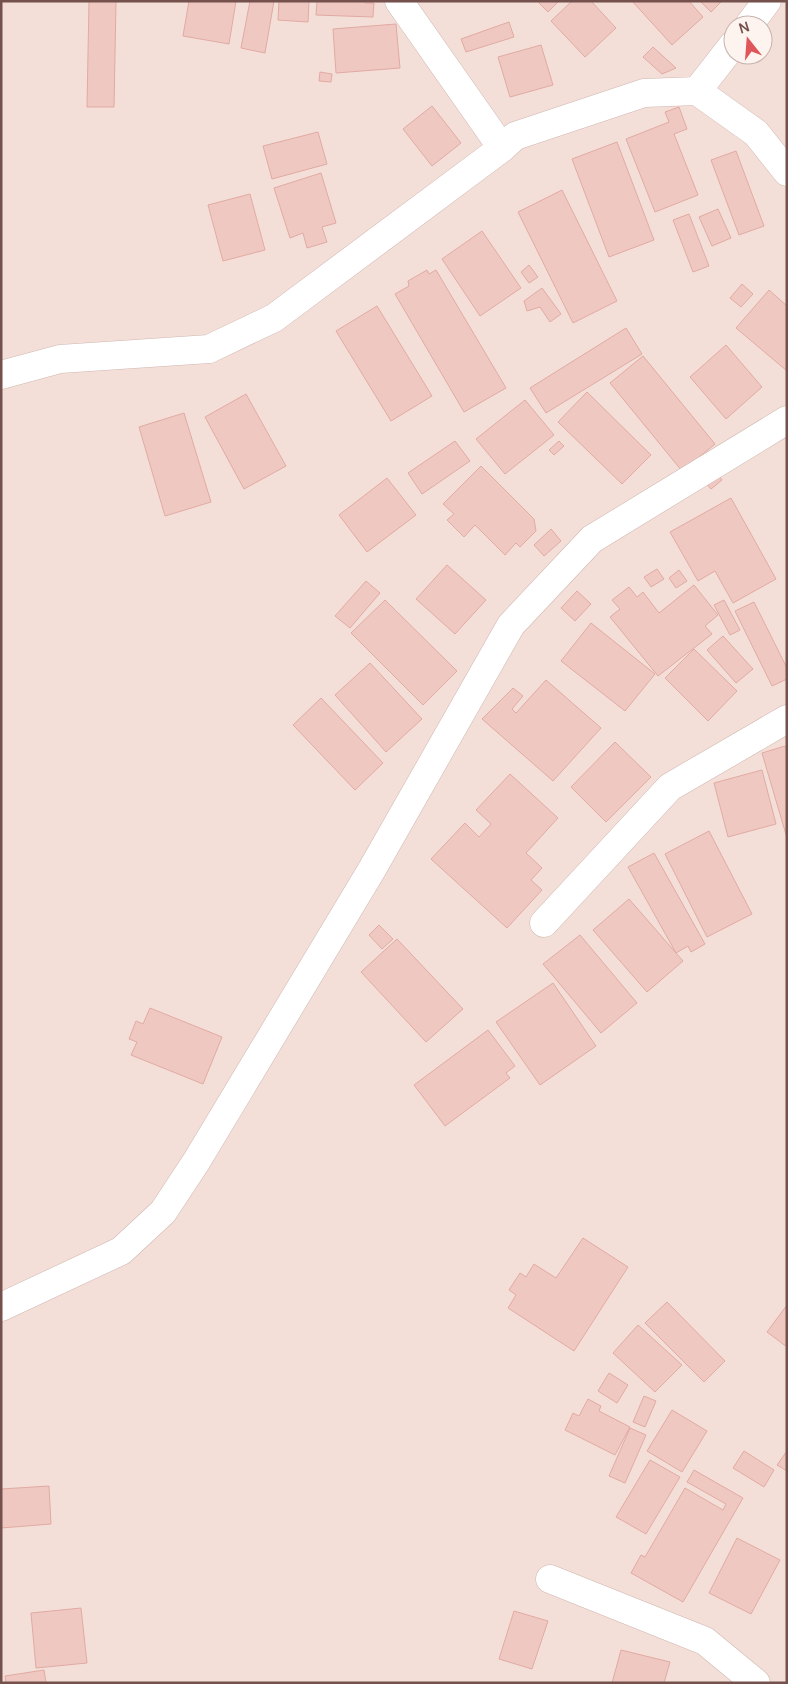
<svg xmlns="http://www.w3.org/2000/svg" width="788" height="1684" font-family="Manrope,sans-serif">
	<rect width="100%" height="100%" fill="#fbefe9"/>
	<path fill="#f3dfd7" fill-rule="evenodd" d="M1,1H787V1683H1ZM733,25H763V55H733Z"/>
	<path fill="#f0c8c2" stroke="#e1aaa3" d="M89,1H116L114,107H87Z
		M189,1H236L229,44L183,36Z
		M250,1H274L265,53L241,48Z
		M279,1H309L308,22L278,20Z
		M317,1H365V3H374L373,17L316,15Z
		M541,1H559L548,12L539,3Z
		M572,1H591L616,28L585,57L551,21Z
		M632,1H689L703,17L672,45Z
		M700,1H722L711,12Z
		M509,22L514,37L466,52L461,39Z
		M396,24L400,68L336,73L333,29Z
		M541,45L553,85L510,97L498,57Z
		M653,47L676,68L662,74L643,57Z
		M320,72L332,74L331,82L319,81Z
		M432,106L461,143L432,166L403,129Z
		M679,107L687,129L674,134L698,195L655,212L626,139L669,122L665,112Z
		M318,132L327,164L272,179L263,146Z
		M617,142L654,240L609,257L572,159Z
		M736,151L764,226L739,235L711,160Z
		M321,173L336,223L322,227L327,242L307,248L303,233L290,238L274,188Z
		M562,190L617,301L573,323L518,212Z
		M250,194L265,250L223,261L208,205Z
		M718,209L731,238L712,246L699,217Z
		M689,214L709,266L693,272L673,220Z
		M482,231L521,288L480,316L442,259Z
		M529,265L538,277L529,283L521,272Z
		M427,270L429,274L436,270L506,388L464,412L395,294L409,286L408,281Z
		M742,284L753,294L741,307L730,298Z
		M542,288L561,314L550,322L540,307L527,311L524,301Z
		M769,290L787,306V371L736,328Z
		M377,306L432,396L391,421L336,331Z
		M626,328L642,354L546,413L530,388Z
		M726,345L762,387L726,419L690,377Z
		M643,356L715,444L682,471L610,383Z
		M587,392L651,455L622,484L558,422Z
		M246,394L286,466L244,489L205,417Z
		M525,400L554,435L505,474L476,439Z
		M184,413L211,502L165,516L139,427Z
		M455,441L470,461L422,494L408,473Z
		M559,441L564,446L554,455L549,450Z
		M481,466L534,519L536,531L520,547L516,543L505,555L475,525L464,537L447,520L454,514L443,504Z
		M717,473L722,480L711,489L705,482Z
		M387,478L416,515L367,552L339,515Z
		M731,498L776,579L733,603L715,571L698,581L670,532Z
		M551,529L561,541L544,556L534,545Z
		M447,565L486,600L455,634L416,599Z
		M657,569L664,579L651,587L644,577Z
		M679,570L687,581L676,588L669,578Z
		M366,581L380,593L350,628L335,616Z
		M694,585L718,615L705,626L712,634L658,676L610,617L620,609L612,600L629,587L637,597L643,592L659,613Z
		M577,591L591,604L575,621L561,608Z
		M385,600L457,671L423,705L351,633Z
		M724,600L740,630L730,635L714,605Z
		M754,602L787,668V679L772,686L735,611Z
		M591,623L655,674L625,711L561,661Z
		M723,636L753,669L736,683L707,650Z
		M694,649L737,691L708,721L665,678Z
		M370,663L422,719L386,752L335,695Z
		M546,680L601,728L553,781L482,719L513,688L523,696L512,709L516,713Z
		M321,698L383,763L355,790L293,725Z
		M615,742L651,777L606,822L571,787Z
		M785,746L787,751V838L762,753Z
		M762,770L776,824L728,837L714,783Z
		M510,774L558,818L526,853L542,868L531,880L542,890L507,928L431,859L465,823L479,837L491,824L476,810Z
		M709,831L752,914L707,937L665,854Z
		M654,853L705,944L691,952L688,946L676,953L628,867Z
		M629,899L683,961L647,992L593,930Z
		M379,925L393,939L382,949L369,935Z
		M580,935L637,1003L601,1033L543,964Z
		M397,939L463,1009L426,1042L361,972Z
		M553,983L596,1046L540,1085L496,1022Z
		M150,1008L222,1037L203,1084L131,1055L137,1042L129,1039L136,1021L143,1024Z
		M488,1030L515,1066L506,1073L510,1078L445,1126L414,1085Z
		M583,1238L628,1267L574,1351L508,1308L516,1295L509,1290L520,1273L526,1277L534,1264L556,1278Z
		M667,1302L725,1361L704,1382L645,1323Z
		M787,1305V1347L767,1332Z
		M638,1325L682,1365L655,1392L613,1353Z
		M609,1373L628,1385L617,1403L598,1391Z
		M644,1396L656,1401L645,1427L633,1422Z
		M588,1399L601,1406L599,1411L630,1427L615,1455L565,1430L573,1413L579,1416Z
		M672,1410L707,1431L682,1472L647,1451Z
		M630,1428L646,1435L625,1483L609,1476Z
		M744,1451L774,1470L764,1487L733,1468Z
		M787,1451V1471L777,1465Z
		M650,1460L680,1477L646,1534L616,1517Z
		M694,1470L743,1498L683,1602L631,1573L641,1555L645,1557L685,1488L723,1510L726,1504L687,1482Z
		M49,1486L51,1524L1,1528V1489Z
		M737,1538L780,1560L751,1614L709,1593Z
		M81,1608L87,1663L36,1668L31,1613Z
		M514,1611L548,1621L532,1669L499,1659Z
		M621,1650L670,1662L664,1683H612Z
		M44,1670L46,1683H6L5,1676Z"/>
	<g fill="none" stroke-linecap="round" stroke-linejoin="round">
		<defs>
			<path id="minor" d="M399,1L502,148
				M749,25L767,1
				M733,45L697,91L756,133L787,172
				M1,375L60,359L209,349L274,318L502,148L515,136L644,93L697,91
				M544,923L670,787L787,719
				M1,1307L121,1251L163,1212L196,1162L371,871L511,625L592,539L787,420
				M550,1579L705,1641L756,1683"/>
		</defs>
		<use href="#minor" stroke="#cfb7b1" stroke-width="29"/>
		<use href="#minor" stroke="#fff" stroke-width="28"/>
	</g>
	<rect width="788" height="1684" fill="none" stroke="#75514d" stroke-width="5"/>
	<g transform="translate(748 40) rotate(343)"><circle r="24" fill="#fef4ef" stroke="#c7b3ae"/>
	<path d="M0-4L9 19L0 12L-9 19Z" fill="#de555a"/>
	<text y="-8" font-size="14" font-weight="bold" text-anchor="middle" fill="#75514d">N</text>
	</g>
</svg>
